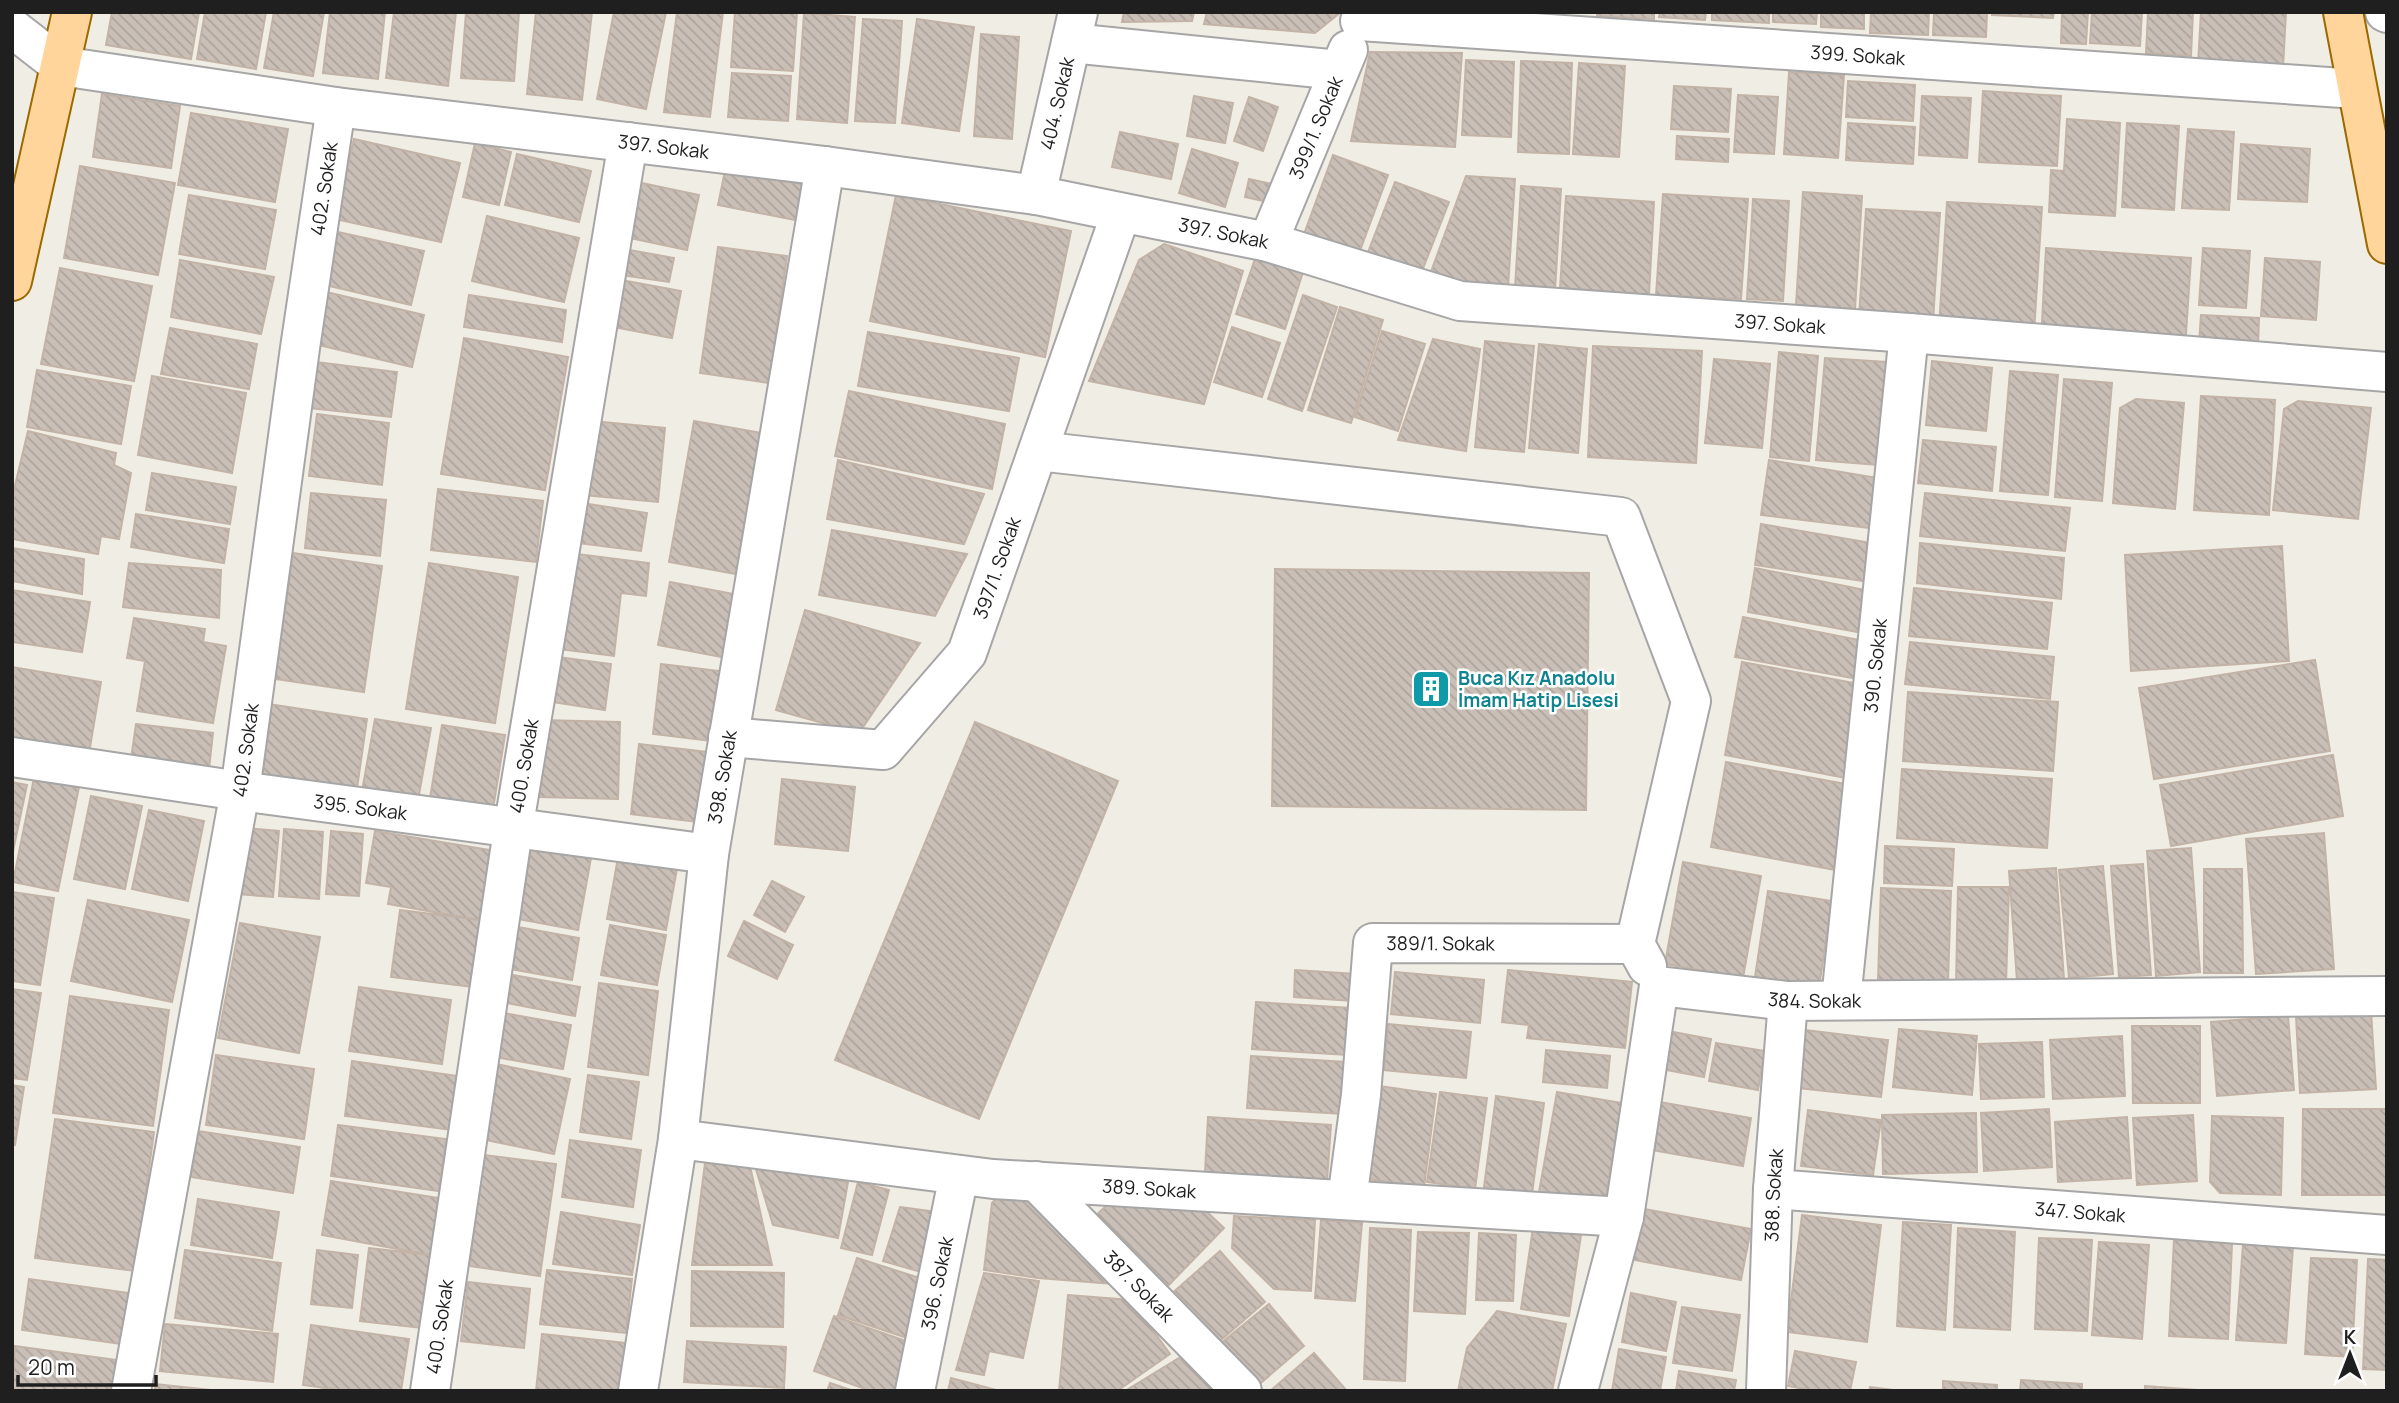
<svg xmlns="http://www.w3.org/2000/svg" width="2399" height="1403" font-family="Manrope,sans-serif">
	<defs>
		<pattern id="building-back-hatch" width="6" height="6" patternUnits="userSpaceOnUse" patternTransform="scale(1.75)"><rect width="6" height="6" fill="#c9bfb7"/><path d="M-1 5l2 2M0 0l6 6M5-1l2 2" fill="none" stroke="#aca49d"/></pattern>
	</defs>
	<rect width="100%" height="100%" fill="#f0ede4"/>
	<path fill="url(#building-back-hatch)" stroke="#c3b3a6" stroke-width="2" d="M112,12H199L191,59L106,45Z
		M205,12H266L256,69L197,59Z
		M274,12H324L313,76L264,68Z
		M330,12H385L378,79L323,73Z
		M394,12H456L448,86L386,78Z
		M466,12H519L514,81L461,78Z
		M536,12H592L582,100L527,94Z
		M614,12H666L646,109L597,99Z
		M677,12H723L710,117L664,112Z
		M735,12H797L793,71L731,67Z
		M1124,12H1194L1192,21L1122,22Z
		M1207,12H1341L1315,33L1204,24Z
		M1597,12H1654V19L1597,16Z
		M1660,12H1706L1705,20L1659,17Z
		M1712,12H1769V23L1712,20Z
		M1773,12H1817L1816,24L1773,22Z
		M1821,12H1864V29L1821,27Z
		M1871,12H1929L1928,35L1870,33Z
		M1934,12H1987L1986,37L1933,35Z
		M1992,12H2054L2053,18L1992,15Z
		M2062,12H2088L2086,44L2061,43Z
		M2092,12H2142L2140,46L2090,43Z
		M2148,12H2193L2191,56L2146,53Z
		M2201,12H2286L2283,68L2198,64Z
		M804,13L855,17L847,123L797,119Z
		M863,19L902,21L895,123L855,121Z
		M917,19L974,27L959,131L902,123Z
		M981,34L1019,37L1012,139L974,136Z
		M1370,52L1462,53L1455,147L1351,141Z
		M1466,60L1514,62L1511,137L1462,135Z
		M1521,61L1572,63L1569,154L1518,152Z
		M1579,63L1625,66L1619,157L1573,154Z
		M1789,72L1844,75L1838,158L1784,154Z
		M732,73L791,76L788,121L728,117Z
		M1848,81L1915,85L1913,121L1846,117Z
		M1674,86L1731,89L1728,132L1671,129Z
		M1983,91L2061,96L2057,166L1979,162Z
		M102,94L180,106L171,168L93,157Z
		M1738,95L1778,97L1774,154L1734,152Z
		M1194,96L1233,103L1225,143L1187,136Z
		M1922,96L1971,98L1967,158L1919,155Z
		M1249,97L1278,107L1263,151L1234,141Z
		M191,113L288,129L275,202L178,185Z
		M2067,119L2120,123L2115,216L2049,212L2051,170L2064,171Z
		M1848,123L1915,127L1913,164L1846,160Z
		M2127,123L2179,126L2174,210L2122,207Z
		M2188,129L2234,132L2229,210L2182,208Z
		M1120,132L1178,144L1171,179L1112,167Z
		M1677,136L1729,139L1728,162L1676,159Z
		M354,139L460,163L441,242L335,219Z
		M475,143L511,152L499,205L463,197Z
		M2241,144L2310,149L2307,202L2238,199Z
		M1192,149L1238,163L1225,207L1179,193Z
		M517,154L591,171L579,222L505,205Z
		M1333,155L1388,175L1358,256L1303,237Z
		M80,166L175,183L158,275L64,258Z
		M725,171L807,185L800,221L718,205Z
		M1466,176L1515,179L1508,288L1428,280Z
		M1249,179L1272,184L1268,202L1245,197Z
		M637,182L699,195L687,250L625,237Z
		M1395,182L1449,202L1420,276L1367,255Z
		M1521,186L1561,189L1555,291L1515,288Z
		M1803,192L1862,196L1855,309L1796,305Z
		M1663,194L1748,199L1741,299L1656,295Z
		M189,195L276,210L265,269L179,254Z
		M896,195L1071,231L1045,357L870,321Z
		M1566,196L1654,202L1649,295L1560,288Z
		M1753,199L1789,201L1783,301L1747,299Z
		M1947,202L2042,207L2034,332L1939,327Z
		M1866,209L1940,213L1933,321L1859,317Z
		M487,216L579,238L564,302L472,281Z
		M338,232L424,251L411,305L325,285Z
		M1164,244L1243,271L1204,404L1089,381L1139,260Z
		M718,247L787,256L769,383L700,373Z
		M2046,248L2191,258L2185,349L2041,340Z
		M2203,248L2250,251L2246,308L2199,305Z
		M624,249L674,258L669,282L620,275Z
		M1256,256L1303,272L1285,329L1236,314Z
		M2265,258L2320,262L2316,320L2261,316Z
		M180,260L274,277L261,334L171,317Z
		M60,268L152,286L134,381L41,364Z
		M616,279L681,291L672,338L608,326Z
		M322,291L424,315L412,367L310,343Z
		M469,295L566,310L562,342L464,327Z
		M1303,295L1337,307L1302,411L1268,399Z
		M1340,307L1383,320L1351,423L1308,410Z
		M2201,315L2259,318L2258,347L2199,343Z
		M1232,327L1280,343L1262,397L1214,382Z
		M170,328L257,344L249,389L161,374Z
		M1382,331L1425,344L1398,431L1355,417Z
		M868,332L1019,358L1009,411L858,386Z
		M464,338L568,357L545,490L441,474Z
		M1433,339L1480,349L1466,451L1398,440Z
		M1485,341L1534,346L1524,452L1475,447Z
		M1539,344L1587,349L1578,453L1529,448Z
		M1593,346L1702,351L1696,463L1588,457Z
		M1779,352L1818,356L1809,461L1770,457Z
		M1825,358L1902,363L1891,466L1816,460Z
		M1714,359L1770,364L1762,448L1705,443Z
		M1932,361L1992,368L1986,431L1926,425Z
		M316,362L397,372L391,417L310,408Z
		M37,370L131,386L121,444L27,427Z
		M2010,371L2058,375L2048,495L2000,491Z
		M152,376L246,393L232,473L138,455Z
		M2064,379L2112,383L2102,501L2055,497Z
		M849,391L1005,424L992,489L835,456Z
		M2201,396L2275,400L2269,515L2194,510Z
		M2136,399L2184,403L2175,509L2113,503L2120,408Z
		M2298,401L2371,408L2358,519L2273,510L2284,409Z
		M317,414L389,423L382,485L309,476Z
		M592,421L665,428L658,502L584,495Z
		M694,421L762,433L736,574L669,562Z
		M28,431L116,453L114,465L131,473L119,539L101,536L98,554L12,539V498Z
		M1923,440L1996,447L1992,491L1918,483Z
		M838,460L984,494L964,544L827,519Z
		M1769,460L1890,480L1885,530L1761,515Z
		M152,473L236,487L230,524L146,510Z
		M438,489L543,501L536,562L431,550Z
		M311,493L386,500L380,556L305,548Z
		M1925,493L2070,508L2065,551L1920,536Z
		M582,503L647,513L641,551L577,543Z
		M136,514L229,529L224,563L131,547Z
		M1761,524L1883,545L1877,583L1755,565Z
		M832,530L967,554L935,616L819,595Z
		M1920,543L2064,558L2061,599L1917,583Z
		M2282,546L2289,661L2131,671L2125,555Z
		M12,548L84,559L82,594L12,581Z
		M293,553L382,566L364,692L275,679Z
		M569,553L649,563L646,596L621,593L614,656L558,649Z
		M129,563L221,570L219,618L123,607Z
		M429,563L518,577L495,723L406,709Z
		M1755,568L1880,593L1874,635L1748,612Z
		M1275,569L1589,573L1586,810L1272,806Z
		M670,582L739,595L727,658L658,645Z
		M1914,588L2052,603L2047,649L1909,636Z
		M12,590L90,602L82,652L12,642Z
		M805,610L920,643L859,733L776,710Z
		M1743,617L1869,642L1864,680L1735,657Z
		M134,618L205,629L203,642L226,646L213,723L137,711L145,661L127,658Z
		M1910,642L2054,657L2050,699L1905,684Z
		M558,657L611,664L605,710L552,702Z
		M2315,660L2330,751L2154,779L2139,688Z
		M1742,662L1870,686L1851,779L1725,755Z
		M661,664L728,672L719,742L653,734Z
		M12,667L101,682L89,753L12,739Z
		M1908,692L2058,702L2053,771L1903,761Z
		M262,703L367,719L356,795L250,779Z
		M375,719L431,728L418,800L362,791Z
		M541,720L620,722L618,799L539,797Z
		M975,722L1118,781L979,1119L835,1060Z
		M136,724L213,733L209,769L131,759Z
		M442,725L505,735L492,815L429,804Z
		M639,744L707,752L698,822L631,814Z
		M2333,755L2343,816L2171,846L2160,785Z
		M1726,762L1857,786L1841,871L1711,847Z
		M1902,769L2052,779L2047,848L1897,838Z
		M34,778L79,787L58,891L13,882Z
		M782,779L855,787L848,851L775,844Z
		M12,782L27,785L12,856Z
		M91,796L142,806L125,889L74,879Z
		M149,810L204,821L188,901L132,889Z
		M244,828L279,831L273,897L238,894Z
		M284,829L323,832L319,899L279,896Z
		M331,831L363,834L359,896L326,894Z
		M375,831L496,851L484,921L388,904L391,887L366,883Z
		M2324,833L2334,969L2256,974L2246,839Z
		M1885,846L1954,849L1952,886L1884,883Z
		M531,848L591,858L578,930L518,919Z
		M2191,848L2200,972L2156,976L2147,851Z
		M619,852L678,863L666,930L607,919Z
		M1683,862L1761,876L1743,978L1665,964Z
		M2143,864L2151,975L2119,977L2111,866Z
		M2103,866L2113,974L2069,978L2059,870Z
		M2056,868L2064,979L2017,981L2009,871Z
		M2204,869H2242L2243,973H2204Z
		M772,881L804,897L785,932L754,915Z
		M1958,887H2009L2006,985L1956,984Z
		M1881,888L1951,891L1948,982L1878,980Z
		M1768,891L1832,901L1819,987L1755,977Z
		M12,892L54,898L40,985L12,981Z
		M88,900L189,920L172,1002L71,981Z
		M400,910L481,920L472,987L391,977Z
		M744,921L793,945L777,979L728,956Z
		M240,923L320,937L299,1053L218,1038Z
		M610,925L666,935L657,985L601,975Z
		M518,927L579,938L572,980L510,969Z
		M1295,970L1356,974L1353,1001L1294,997Z
		M1508,970L1632,982L1625,1048L1527,1038L1529,1025L1502,1022Z
		M1395,972L1484,980L1480,1023L1391,1014Z
		M513,975L580,987L575,1016L507,1003Z
		M599,983L658,991L648,1075L588,1067Z
		M359,987L451,1000L442,1064L349,1051Z
		M12,989L41,993L27,1080L12,1078Z
		M70,996L169,1010L153,1126L53,1113Z
		M1256,1002L1351,1008L1348,1055L1252,1049Z
		M2371,1011L2376,1089L2300,1093L2296,1016Z
		M503,1013L571,1025L563,1069L495,1057Z
		M2288,1016L2294,1090L2217,1096L2211,1022Z
		M1388,1024L1471,1032L1466,1078L1384,1070Z
		M2132,1026H2200V1103H2133Z
		M1899,1029L1977,1036L1972,1095L1893,1087Z
		M1805,1030L1888,1040L1881,1097L1798,1088Z
		M1668,1031L1711,1039L1704,1077L1661,1069Z
		M2122,1036L2125,1096L2053,1099L2050,1040Z
		M2042,1042L2044,1097L1981,1099L1979,1044Z
		M1716,1043L1765,1051L1758,1090L1709,1081Z
		M1546,1050L1610,1056L1607,1088L1543,1082Z
		M216,1055L314,1069L304,1139L206,1125Z
		M1251,1056L1346,1062L1343,1114L1247,1108Z
		M352,1061L458,1076L451,1130L345,1116Z
		M496,1064L570,1079L554,1154L481,1139Z
		M588,1075L639,1082L631,1139L580,1132Z
		M12,1085L24,1087L15,1145L12,1144Z
		M1372,1085L1436,1094L1424,1187L1359,1178Z
		M1440,1092L1487,1098L1475,1189L1427,1182Z
		M1557,1092L1622,1103L1605,1203L1539,1192Z
		M1496,1096L1544,1103L1532,1194L1484,1187Z
		M1654,1101L1751,1118L1743,1166L1646,1149Z
		M2049,1109L2052,1167L1984,1171L1981,1113Z
		M2303,1109H2387V1195H2302Z
		M1808,1110L1881,1120L1873,1175L1801,1166Z
		M1976,1113L1977,1172L1883,1174L1882,1115Z
		M2193,1115L2197,1181L2137,1185L2133,1118Z
		M2212,1116L2283,1118L2281,1195L2220,1193L2210,1182Z
		M1208,1117L1331,1125L1327,1181L1205,1172Z
		M2127,1117L2131,1178L2058,1182L2055,1122Z
		M55,1119L154,1132L135,1271L35,1258Z
		M338,1125L446,1139L439,1191L331,1176Z
		M198,1131L300,1147L293,1193L191,1177Z
		M570,1140L641,1150L633,1207L562,1197Z
		M484,1155L556,1164L540,1276L469,1266Z
		M705,1163L750,1166L772,1265H692Z
		M755,1166L848,1182L838,1238L773,1225Z
		M331,1181L439,1198L430,1255L322,1235Z
		M858,1182L889,1190L872,1255L841,1248Z
		M999,1196L1040,1198L1127,1285L1038,1278L984,1270L992,1203Z
		M198,1199L279,1212L272,1258L191,1245Z
		M1107,1205L1204,1209L1224,1228L1164,1290L1092,1219Z
		M900,1207L938,1212L935,1276L883,1261Z
		M1634,1207L1751,1229L1741,1280L1624,1258Z
		M561,1212L640,1225L632,1275L553,1264Z
		M1802,1215L1881,1225L1867,1342L1787,1332Z
		M1234,1216L1315,1220L1311,1291L1274,1289L1232,1248Z
		M1321,1220L1362,1223L1355,1301L1315,1298Z
		M1903,1222L1951,1225L1945,1330L1897,1326Z
		M1370,1228L1411,1230L1405,1381L1364,1379Z
		M1533,1228L1581,1235L1569,1316L1521,1309Z
		M1958,1228L2015,1232L2010,1330L1954,1327Z
		M1418,1232L1469,1233L1465,1314L1414,1311Z
		M1479,1233L1516,1235L1513,1301L1476,1300Z
		M2039,1238L2092,1240L2087,1331L2035,1329Z
		M2174,1240L2232,1243L2228,1339L2169,1336Z
		M2099,1242L2149,1245L2142,1339L2092,1335Z
		M2243,1244L2293,1247L2286,1343L2236,1340Z
		M369,1248L430,1255L422,1328L360,1321Z
		M185,1250L281,1263L272,1331L175,1318Z
		M317,1250L358,1255L352,1308L311,1304Z
		M1220,1251L1265,1302L1214,1346L1170,1295Z
		M857,1258L929,1281L910,1339L838,1315Z
		M2311,1258L2357,1260L2352,1357L2305,1354Z
		M2368,1259L2387,1260V1370L2363,1369Z
		M547,1270L632,1279L626,1333L540,1324Z
		M692,1271L784,1273L783,1327L691,1326Z
		M984,1273L1039,1281L1023,1358L989,1351L984,1375L956,1370Z
		M29,1279L129,1293L122,1344L22,1330Z
		M468,1282L530,1289L524,1348L461,1341Z
		M1631,1293L1676,1302L1666,1351L1622,1342Z
		M1068,1295L1131,1300L1170,1354L1117,1391H1059Z
		M1269,1304L1304,1346L1256,1387L1220,1344Z
		M1682,1307L1740,1315L1732,1371L1673,1363Z
		M1497,1311L1566,1324L1552,1391H1458L1467,1348Z
		M834,1316L912,1343L895,1391H871L814,1371Z
		M165,1324L278,1334L273,1382L160,1371Z
		M311,1325L409,1339L401,1391H345L303,1385Z
		M542,1334L625,1343L620,1391H536Z
		M687,1341L786,1347L784,1388L684,1382Z
		M15,1346L117,1360L113,1391H12Z
		M1619,1349L1666,1357L1660,1391H1612Z
		M1795,1351L1856,1362L1850,1391H1814L1788,1386Z
		M1314,1353L1347,1391H1270Z
		M1179,1358L1222,1391H1125Z
		M1679,1371L1736,1380L1734,1391H1676Z
		M951,1378L1000,1391H948Z
		M2021,1380L2082,1384V1391H2020Z
		M1943,1381L1997,1385V1391H1943Z
		M830,1383L854,1391H827Z
		M155,1384L220,1391H155Z
		M2145,1386L2211,1391H2145Z
		M1870,1387L1901,1391H1869Z"/>
	<g fill="none" stroke-linecap="round" stroke-linejoin="round">
		<defs>
			<g id="minor">
				<path d="M2385,12L2387,13"/>
				<path id="s1" d="M1360,21L2357,89"/>
				<path id="s2" d="M12,28L61,66L336,107L825,166L1036,195L1268,242L1460,301L1909,333L2387,372"/>
				<path d="M1071,43L1339,70"/>
				<path id="s3" d="M1036,195L1078,12"/>
				<path id="s4" d="M1268,242L1348,50"/>
				<path d="M1038,451L1621,517L1691,701L1635,944"/>
				<path id="s5" d="M728,737L883,750L967,653L1121,213"/>
				<path id="s6" d="M12,757L240,791L709,854"/>
				<path id="s7" d="M1841,1000L1909,333"/>
				<path id="s8" d="M678,1139L993,1179L1624,1217"/>
				<path id="s9" d="M1036,1181L1242,1391"/>
				<path id="s10" d="M1773,1189L2387,1235"/>
				<path id="s11" d="M1347,1200L1361,1095L1373,943L1635,944L1647,966"/>
				<path id="s12" d="M131,1391L240,791L300,348L336,107"/>
				<path id="s13" d="M430,1391L513,830L628,142"/>
				<path id="s14" d="M638,1391L678,1139L709,854L825,166"/>
				<path id="s15" d="M915,1391L959,1175"/>
				<path id="s16" d="M1578,1391L1624,1217L1659,986L1788,1001L2387,996"/>
				<path id="s17" d="M1766,1391L1773,1189L1788,1001"/>
			</g>
			<path id="major" d="M2343,12L2387,244
				M12,281L72,12"/>
		</defs>
		<use href="#minor" stroke="#a6a6a6" stroke-width="42"/>
		<use href="#major" stroke="#9a6900" stroke-width="42"/>
		<use href="#minor" stroke="#fff" stroke-width="38"/>
		<use href="#major" stroke="#ffd59b" stroke-width="38"/>
	</g>
	<defs>
		<symbol id="building-square" viewBox="-11 -11 22 22"><rect x="-9" y="-9" width="18" height="18" rx="4" fill="#0f9aa8" stroke="#fff"/><path d="M-4-6H4V6H1V3H-1V6H-4ZM-2.5-4.3h1.7v1.8h-1.7ZM.8-4.3h1.7v1.8H.8ZM-2.5-1h1.7V.8h-1.7ZM.8-1h1.7V.8H.8Z" fill="#fff"/></symbol>
	</defs>
	<g fill-rule="evenodd">
		<use href="#building-square" x="1409" y="667" width="44" height="44"/>
	</g>
	<g text-anchor="middle" stroke-width="5" stroke-linejoin="round" paint-order="stroke">
		<g font-size="19" fill="#1f1f1f" stroke="#fff">
			<text dy="7" stroke="none"><textPath href="#s1" startOffset="499">399. Sokak</textPath></text>
			<text dy="7" stroke="none"><textPath href="#s3" startOffset="94">404. Sokak</textPath></text>
			<text dy="7" stroke="none"><textPath href="#s4" startOffset="124">399/1. Sokak</textPath></text>
			<text dy="7" stroke="none"><textPath href="#s2" startOffset="670">397. Sokak</textPath></text>
			<text dy="7" stroke="none"><textPath href="#s12" startOffset="1218">402. Sokak</textPath></text>
			<text dy="7" stroke="none"><textPath href="#s2" startOffset="1237">397. Sokak</textPath></text>
			<text dy="7" stroke="none"><textPath href="#s2" startOffset="1804">397. Sokak</textPath></text>
			<text dy="7" stroke="none"><textPath href="#s5" startOffset="374">397/1. Sokak</textPath></text>
			<text dy="7" stroke="none"><textPath href="#s7" startOffset="336">390. Sokak</textPath></text>
			<text dy="7" stroke="none"><textPath href="#s12" startOffset="651">402. Sokak</textPath></text>
			<text dy="7" stroke="none"><textPath href="#s13" startOffset="632">400. Sokak</textPath></text>
			<text dy="7" stroke="none"><textPath href="#s14" startOffset="620">398. Sokak</textPath></text>
			<text dy="7" stroke="none"><textPath href="#s6" startOffset="352">395. Sokak</textPath></text>
			<text dy="7" stroke="none"><textPath href="#s11" startOffset="326">389/1. Sokak</textPath></text>
			<text dy="7" stroke="none"><textPath href="#s16" startOffset="570">384. Sokak</textPath></text>
			<text dy="7" stroke="none"><textPath href="#s8" startOffset="474">389. Sokak</textPath></text>
			<text dy="7" stroke="none"><textPath href="#s17" startOffset="196">388. Sokak</textPath></text>
			<text dy="7" stroke="none"><textPath href="#s10" startOffset="308">347. Sokak</textPath></text>
			<text dy="7" stroke="none"><textPath href="#s15" startOffset="110">396. Sokak</textPath></text>
			<text dy="7" stroke="none"><textPath href="#s9" startOffset="147">387. Sokak</textPath></text>
			<text dy="7" stroke="none"><textPath href="#s13" startOffset="65">400. Sokak</textPath></text>
		</g>
		<g font-size="19" font-weight="bold" fill="#0d838f" stroke="#fff" text-anchor="start">
			<text x="1458" y="685">Buca Kız Anadolu<tspan x="1458" dy="22">İmam Hatip Lisesi</tspan></text>
		</g>
	</g>
	<rect width="2399" height="1403" fill="none" stroke="#1f1f1f" stroke-width="28"/>
	<g transform="translate(2350 1354)" stroke="#ffffff" stroke-width="5" paint-order="stroke">
	<path d="M0-5L12 26L0 18L-12 26Z" fill="#1f1f1f"/>
	<text y="-10" font-size="19" font-weight="bold" text-anchor="middle" fill="#1f1f1f">K</text>
	</g>
	<path d="M18 1375v10h138v-10" fill="none" stroke="#1f1f1f" stroke-width="3.5"/>
	<text x="28" y="1375" font-size="21" fill="#1f1f1f" stroke="#ffffff" stroke-width="5" paint-order="stroke">20 m</text>
</svg>
